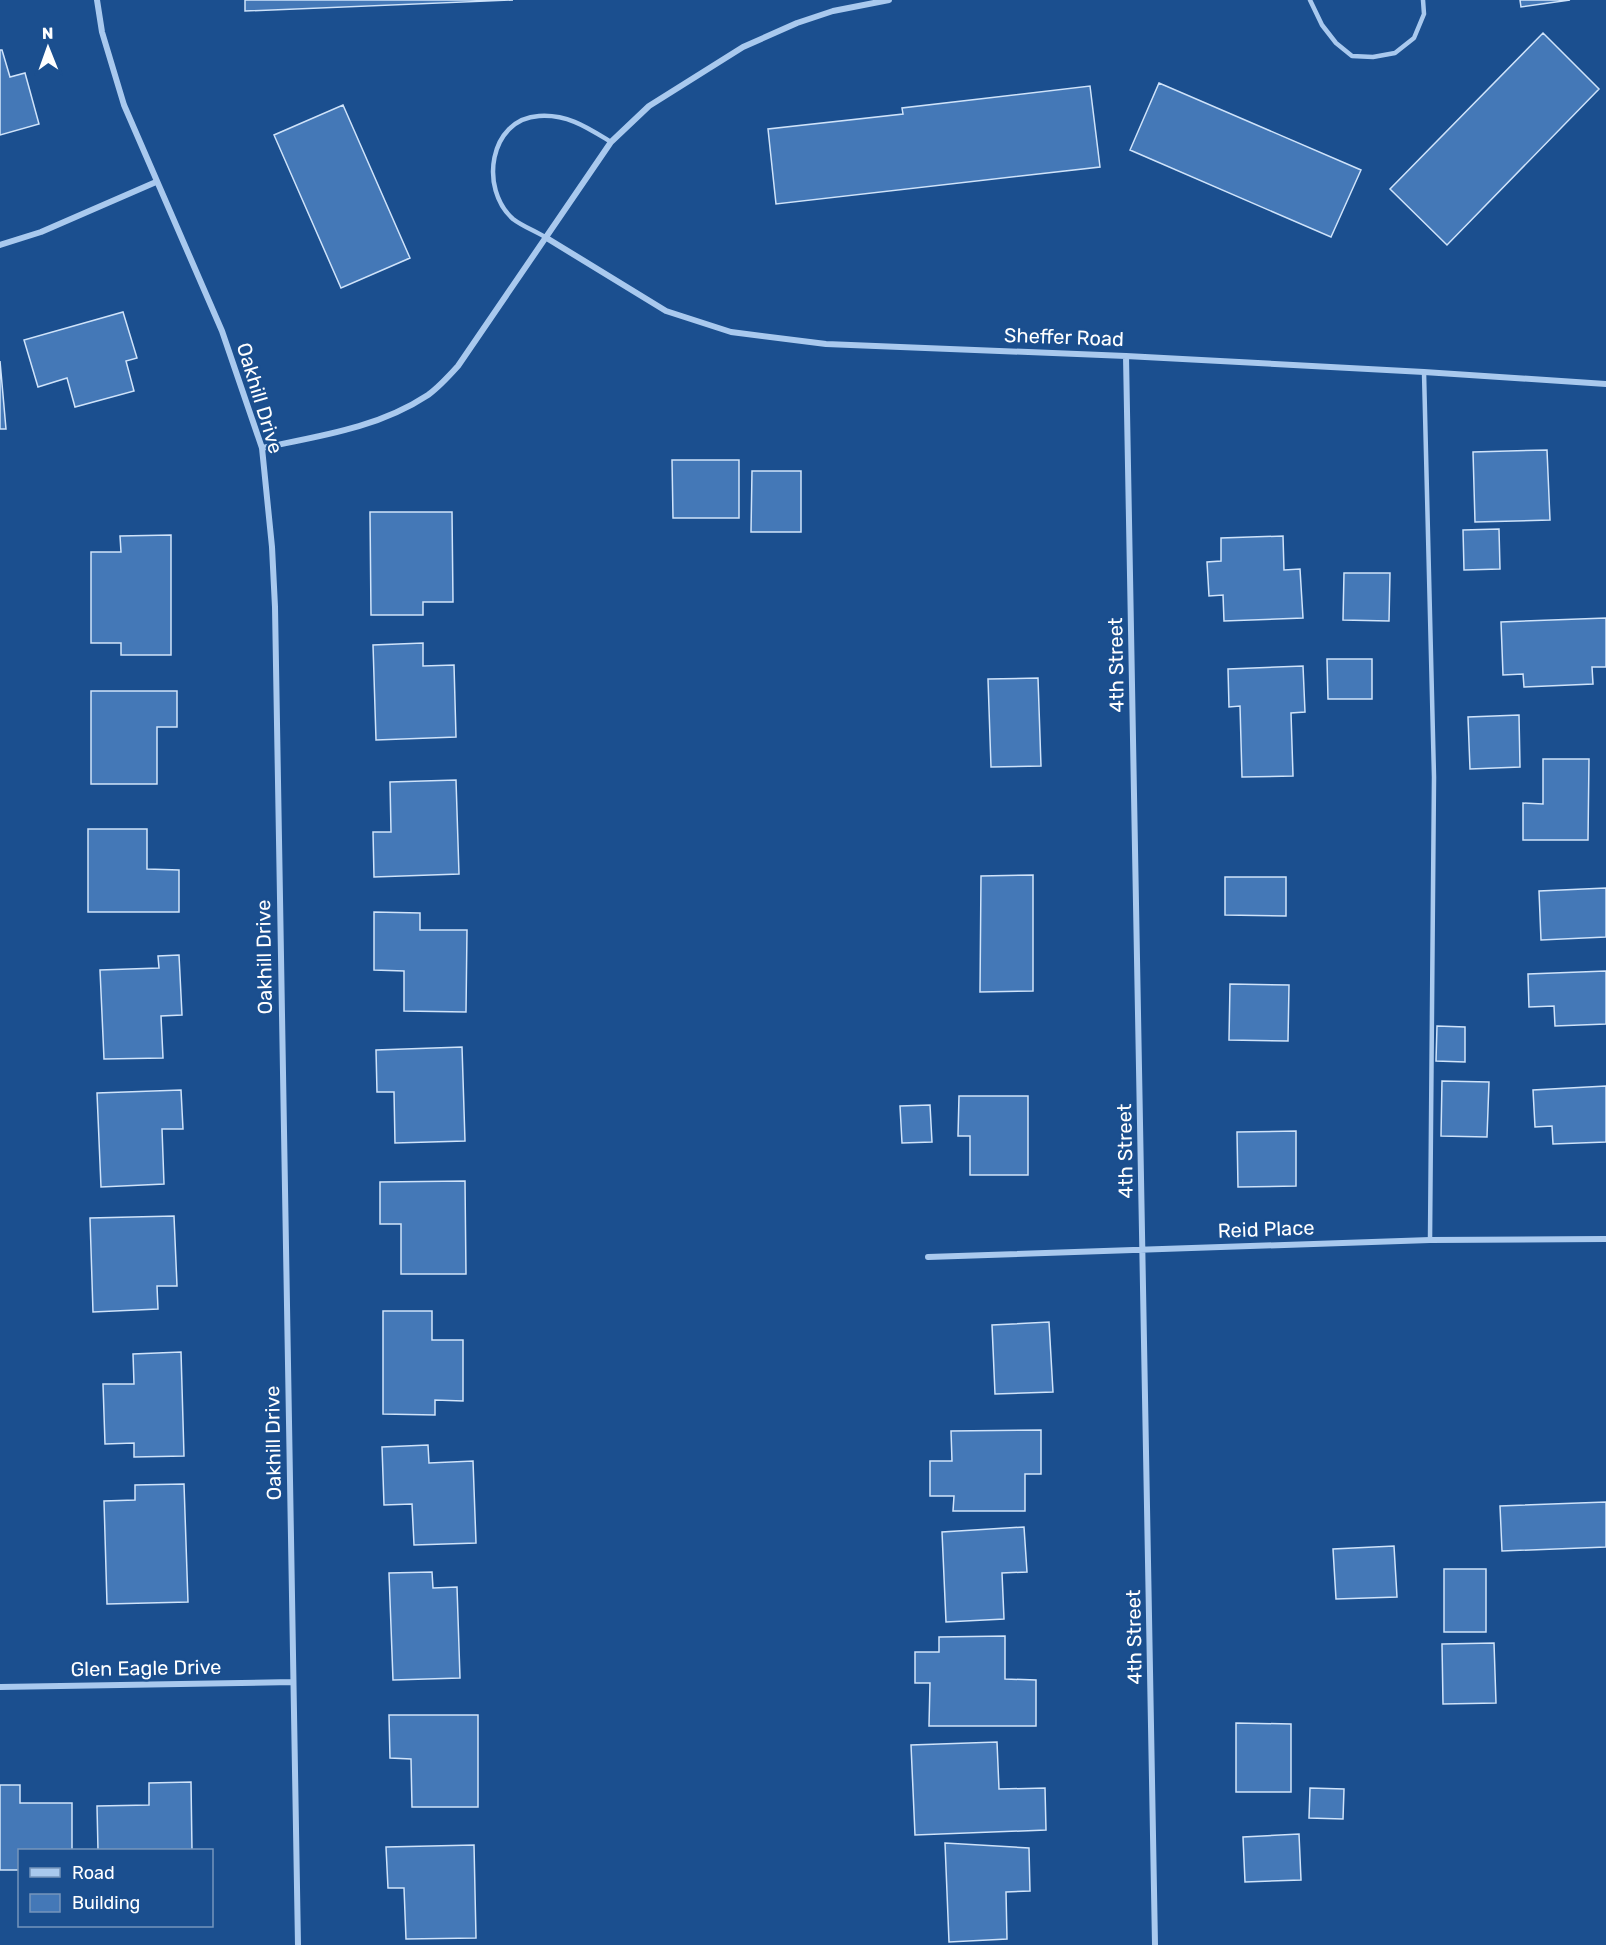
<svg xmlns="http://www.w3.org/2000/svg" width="1606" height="1945" font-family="Rubik,sans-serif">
	<rect width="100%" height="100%" fill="#1b4f8f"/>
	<path fill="#4478b7" stroke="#cfe3fa" stroke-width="1.5" d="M245,0H513L245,11Z
		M1520,0H1570L1521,7Z
		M1543,33L1599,89L1447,245L1390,189Z
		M0,50H2L10,77L25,73L39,124L0,135Z
		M1159,83L1361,170L1331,237L1130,150Z
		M1090,86L1100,167L776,204L768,129L903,114L902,108Z
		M343,105L410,258L341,288L274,135Z
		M123,312L137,358L126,361L134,391L75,407L67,378L38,387L24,340Z
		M0,361L6,429H0Z
		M1547,450L1550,520L1475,522L1473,452Z
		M672,460H739V518H673Z
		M752,471H801V532H751Z
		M370,512H452L453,602H423V615H371Z
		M1499,529L1500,569L1464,570L1463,530Z
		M171,535V655H121V643H91V552H121L120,536Z
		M1283,536L1284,570L1300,569L1303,618L1224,621L1223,595L1209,596L1207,562L1221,561V538Z
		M1344,573H1390L1389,621L1343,620Z
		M1606,618V667H1592L1593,684L1524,687L1523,674L1503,675L1501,622Z
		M423,643V666L454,665L456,737L376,740L373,645Z
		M1327,659H1372V699H1328Z
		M1303,666L1305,712L1291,713L1293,776L1242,777L1240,706L1229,707L1228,669Z
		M1038,678L1041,766L991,767L988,679Z
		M91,691H177V727H157V784H91Z
		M1519,715L1520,767L1470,769L1468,717Z
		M1543,759H1589L1588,840H1523V803L1543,804Z
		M456,780L459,874L374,877L373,832H391L390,782Z
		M88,829H147V869L179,870V912H88Z
		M1033,875V991L980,992L981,876Z
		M1225,877H1286V916L1225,915Z
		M1606,888V937L1541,940L1539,891Z
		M374,912L420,913V930H467L466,1012L404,1011V971L374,970Z
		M179,955L182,1015L161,1016L163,1058L104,1059L100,970L159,968L158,956Z
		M1606,971V1024L1555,1026L1554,1006L1529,1007L1528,974Z
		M1230,984L1289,985L1288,1041L1229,1040Z
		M1437,1026L1465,1027V1062L1436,1061Z
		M462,1047L465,1141L395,1143L394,1092H377L376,1050Z
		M1442,1081L1489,1082L1487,1137L1441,1136Z
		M1606,1086V1142L1553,1144L1552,1126L1535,1127L1533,1090Z
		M181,1090L183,1129H162L164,1184L101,1187L97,1093Z
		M959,1096H1028V1175H970V1136H958Z
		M930,1105L932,1142L902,1143L900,1106Z
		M1296,1131V1186L1238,1187L1237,1132Z
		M465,1181L466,1274H401V1224H380V1182Z
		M174,1216L177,1286H157L158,1309L93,1312L90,1218Z
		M383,1311H432V1340H463V1401L435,1400V1415L383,1414Z
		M1049,1322L1053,1392L995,1394L992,1325Z
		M181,1352L184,1456L134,1457V1443L105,1444L103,1384H134L133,1354Z
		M1041,1430V1474H1025V1511H953L954,1496H930V1461H952L951,1431Z
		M428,1445L429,1463L473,1461L476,1543L414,1545L412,1504L384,1505L382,1447Z
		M184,1484L188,1602L107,1604L104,1501L135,1500V1485Z
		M1606,1502V1547L1502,1551L1500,1506Z
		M1024,1527L1027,1572L1002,1573L1004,1619L946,1622L942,1532Z
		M1394,1546L1397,1597L1336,1599L1333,1549Z
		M1444,1569H1486V1632H1444Z
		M432,1572L433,1588L457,1587L460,1678L393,1680L389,1573Z
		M1005,1636V1679L1036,1680V1726H929L930,1683H915V1652H939V1637Z
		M1494,1643L1496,1703L1443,1704L1442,1644Z
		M389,1715H478V1807H412L411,1759L390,1758Z
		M1236,1723L1291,1724V1792H1236Z
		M997,1742L999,1789L1045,1788L1046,1830L915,1835L911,1745Z
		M191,1782L192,1850H98L97,1806L149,1805V1783Z
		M0,1785H20V1803H72V1850H20V1870H0Z
		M1310,1788L1344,1789L1343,1819L1309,1818Z
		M1299,1834L1301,1880L1245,1882L1243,1837Z
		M945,1843L1029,1848L1030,1891L1006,1892L1007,1939L949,1942Z
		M474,1845L476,1938L406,1939L404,1888H388L386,1847Z"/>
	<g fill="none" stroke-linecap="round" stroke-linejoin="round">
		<path stroke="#a9c9ee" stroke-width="4.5" d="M1310,0L1322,25L1336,43L1352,56L1373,57L1395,53L1414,38L1424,14L1423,0
			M545,237C535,231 522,226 513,219C479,189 489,119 539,116C568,114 588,128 611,142
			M1424,372L1434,777L1430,1240"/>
		<path stroke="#a9c9ee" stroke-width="6" d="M97,0L102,32L124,105L222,331L262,448L272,547L275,607L298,1945
			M545,237L666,311L731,332L826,344L1126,356L1424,372L1606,384
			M0,245L41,232L156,182
			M1126,356L1155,1945
			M262,448C320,436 378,428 428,395C439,387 449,376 458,366L611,142L649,106L743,47L797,23L833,11L889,0
			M928,1257L1430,1240L1606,1239
			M0,1687L293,1682"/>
	</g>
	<g text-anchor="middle" stroke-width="4.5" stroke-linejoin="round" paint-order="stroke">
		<g font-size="20" fill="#fff" stroke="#1b4f8f">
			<text transform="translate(1064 337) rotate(2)" y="7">Sheffer Road</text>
			<text transform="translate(260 398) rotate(73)" y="7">Oakhill Drive</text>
			<text transform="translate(1116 665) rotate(-91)" y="7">4th Street</text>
			<text transform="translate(264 957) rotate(-91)" y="7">Oakhill Drive</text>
			<text transform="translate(1125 1151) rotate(-91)" y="7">4th Street</text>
			<text transform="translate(1266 1229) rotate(-2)" y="7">Reid Place</text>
			<text transform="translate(273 1443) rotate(-91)" y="7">Oakhill Drive</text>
			<text transform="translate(1134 1637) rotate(-91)" y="7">4th Street</text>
			<text transform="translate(146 1668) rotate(-1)" y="7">Glen Eagle Drive</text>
		</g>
	</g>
	<rect x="18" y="1849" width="195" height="78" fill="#1b4f8f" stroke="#7695bc" stroke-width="1.5"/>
	<rect x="30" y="1868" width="30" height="9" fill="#a9c9ee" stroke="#7695bc" stroke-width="1.5"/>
	<text x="72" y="1879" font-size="18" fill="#ffffff">Road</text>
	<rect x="30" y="1894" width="30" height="18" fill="#4478b7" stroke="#7695bc" stroke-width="1.5"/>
	<text x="72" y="1909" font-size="18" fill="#ffffff">Building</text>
	<g transform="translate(48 48) rotate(359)" stroke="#1b4f8f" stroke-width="4.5" paint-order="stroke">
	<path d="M0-4.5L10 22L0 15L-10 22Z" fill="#ffffff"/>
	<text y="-9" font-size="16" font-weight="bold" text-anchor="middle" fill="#ffffff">N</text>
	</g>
</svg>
